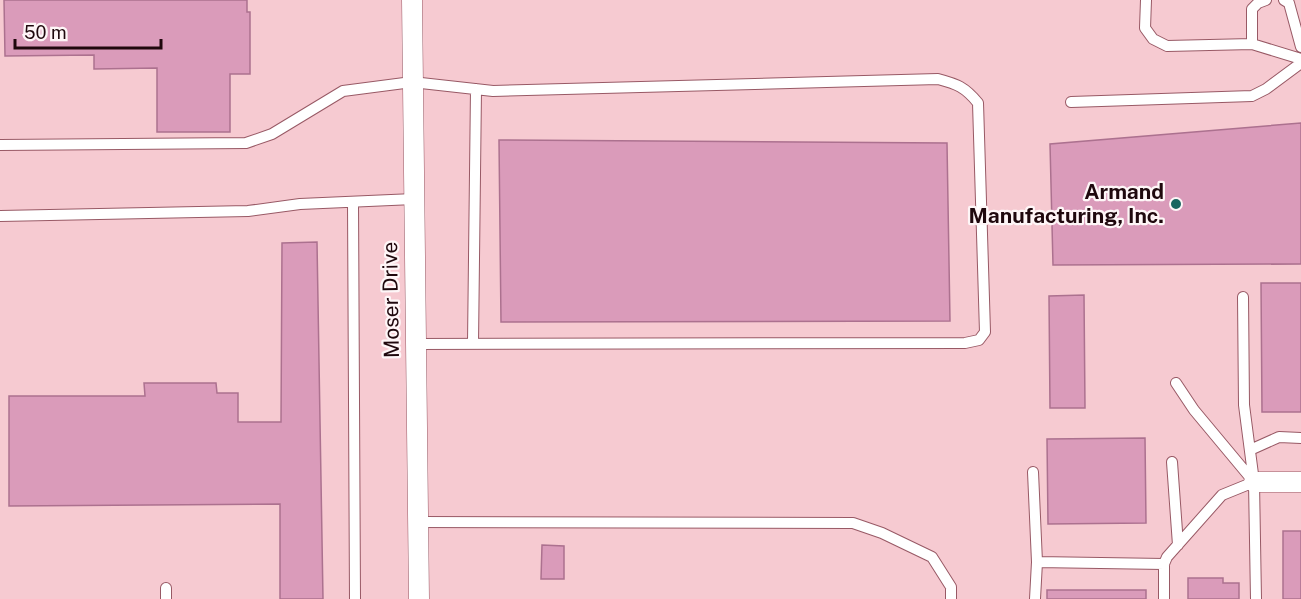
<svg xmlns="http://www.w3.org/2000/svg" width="1301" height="599" font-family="'Public Sans',sans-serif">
	<rect width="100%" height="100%" fill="#f6cad1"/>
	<path fill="#da9bba" stroke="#ac718f" stroke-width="1.5" d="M4,0H247V12H250V74H230V132H157V68L94,69V55L5,56Z
		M1301,123V264L1053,265L1050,144Z
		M499,140L947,143L950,321L501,322Z
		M317,242L323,599H280V504L9,506V396H145L144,383H216L217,393H238V422H281L282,243Z
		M1261,283H1301V412H1262Z
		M1084,295L1085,408H1050L1049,296Z
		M1145,438L1146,523L1048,524L1047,439Z
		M1283,531H1301V599H1283Z
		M542,545L564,546V579H541Z
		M1188,578H1223V583H1239V599H1188Z
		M1047,590H1146V599H1047Z"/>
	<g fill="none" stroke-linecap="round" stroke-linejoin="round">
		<defs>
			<path id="service" d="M1146,0L1145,28L1153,39L1167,46L1252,44L1301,59
				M1284,0L1289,3L1301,47
				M1252,44V9L1258,3L1266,0
				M1071,102L1252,96L1266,89L1301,63
				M0,145L246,143L272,134L343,91L412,82L493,91L938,79C957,84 965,87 978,103L985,332L979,340L965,343L415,344
				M353,202L355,599
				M0,216L248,211L300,204L414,199
				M473,343L476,89
				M1176,383L1194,410L1254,482L1244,405L1243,297
				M1250,450L1279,437L1301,438
				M1172,462L1178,545
				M1033,472L1037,562L1035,599
				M418,522L853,523L882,533L932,557L951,587V599
				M1037,562L1164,564
				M166,588V599
				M1164,599V564L1167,557L1222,495L1254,482L1256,599"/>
			<path id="minor" d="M412,0L419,599
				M1254,482H1301"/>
		</defs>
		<use href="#service" stroke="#985965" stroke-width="12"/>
		<use href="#minor" stroke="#985965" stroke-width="21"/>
		<use href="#service" stroke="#fff" stroke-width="10"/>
		<use href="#minor" stroke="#fff" stroke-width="20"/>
	</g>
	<circle fill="#196660" stroke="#fef6f7" stroke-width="2" cx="1176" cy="204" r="6"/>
	<g text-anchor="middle" stroke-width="4.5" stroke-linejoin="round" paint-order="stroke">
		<g font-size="21" font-weight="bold" fill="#1f080d" stroke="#fef6f7" text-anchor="end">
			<text x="1164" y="199">Armand<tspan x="1164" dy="24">Manufacturing, Inc.</tspan></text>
		</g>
		<g font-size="21" fill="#1f080d" stroke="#fef6f7">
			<text transform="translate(391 300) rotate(-91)" y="7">Moser Drive</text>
		</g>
	</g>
	<path d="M15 39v9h146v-9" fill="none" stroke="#1f080d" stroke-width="3"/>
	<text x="24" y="39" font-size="18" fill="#1f080d" stroke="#fef6f7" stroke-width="4.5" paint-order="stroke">50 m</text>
</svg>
